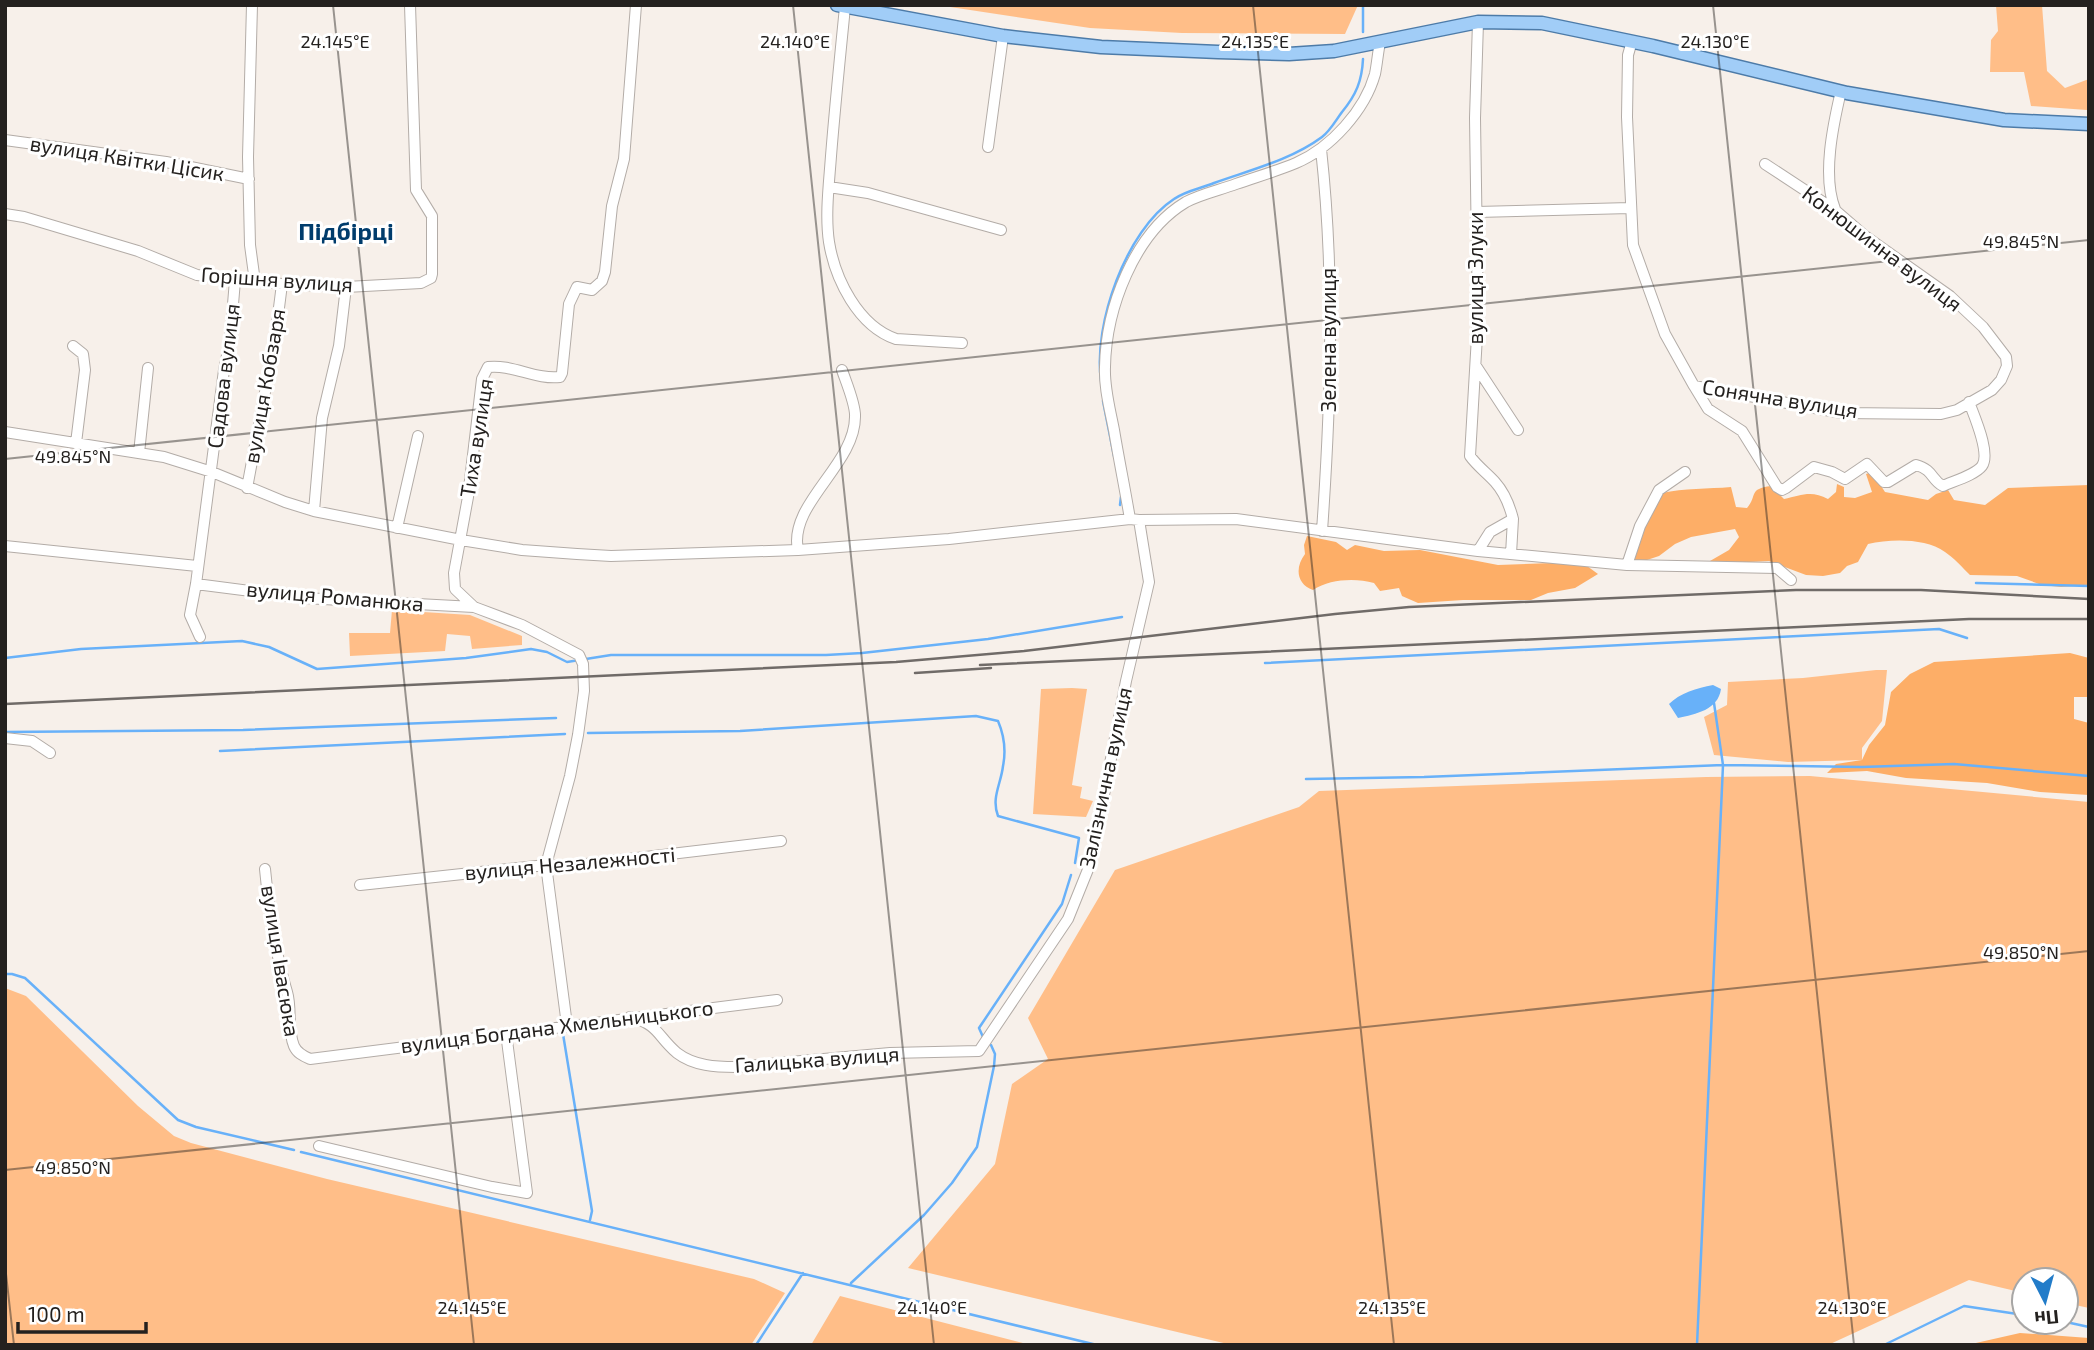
<svg xmlns="http://www.w3.org/2000/svg" width="2094" height="1350" font-family="'Exo 2',sans-serif">
	<rect width="100%" height="100%" fill="#f7f0ea"/>
	<path fill="#ffbe88" d="M937,5H1358L1345,34L1182,33L1090,28Z
		M1996,5H2042L2047,71L2065,88L2089,79L2087,110L2031,106L2024,72H1990L1991,40L1998,31Z
		M392,610L470,615L522,636V645L472,649L470,636L447,634L445,651L350,656L349,633H390Z
		M1876,670H1887L1882,721L1862,748V760L1788,762L1714,755L1704,717L1727,705L1728,682L1803,678Z
		M1072,688L1087,689L1072,785L1082,787L1080,798L1093,801L1086,817L1033,814L1041,689Z
		M1810,776L2089,802V1308L2066,1303V1280H2024V1293L1969,1280L1828,1345H1232L908,1268L995,1164L1012,1084L1048,1059L1028,1018L1115,870L1299,807L1319,791L1706,777Z
		M5,988L26,996L138,1106L174,1136L191,1143L327,1179L754,1279L785,1293L751,1345H5Z
		M840,1296L1031,1345H811Z"/>
	<path fill="#fdae67" d="M1872,472L1885,492L1928,500L1936,494L1948,490L1954,500L1985,505L2008,488L2089,485V585L2061,587L2042,585L2017,576L1970,575C1962,567 1954,558 1945,552C1925,538 1891,539 1868,544L1858,562L1847,566L1840,573L1823,576L1806,575L1769,561L1711,564L1710,561L1729,550L1739,537L1735,529L1691,537L1675,544L1659,556L1647,560L1631,561L1638,537L1662,493C1684,488 1708,489 1731,487L1736,507L1747,508C1758,495 1748,489 1771,486L1784,499C1801,495 1812,490 1828,499L1836,492L1837,484L1844,487V497L1855,498L1872,492L1866,474Z
		M1307,536L1336,542L1347,550L1355,545L1384,551L1420,550L1498,565L1552,563L1587,566L1598,574L1575,588L1548,593L1531,600H1463L1418,603L1402,596L1399,588L1380,591L1374,583C1355,578 1330,579 1313,590C1296,584 1295,567 1305,554L1304,545Z
		M2070,653L2089,658V697H2074V719L2089,723V795L2040,792L1987,783L1906,778L1867,771L1827,773L1836,764L1862,760L1869,745L1885,725L1891,692L1910,674L1934,662Z
		M2020,1333L2089,1338V1345H1967Z"/>
	<path fill="#68b1f9" d="M1713,685L1721,689C1718,710 1696,714 1678,718L1669,704C1680,693 1697,688 1713,685Z"/>
	<g fill="none" stroke-linecap="round" stroke-linejoin="round">
		<path stroke="#68b1f9" stroke-width="2.5" d="M1363,32V5
			M1101,380C1093,325 1126,230 1174,199C1185,191 1202,188 1214,183C1250,170 1291,160 1322,137C1330,131 1336,120 1342,112C1356,95 1362,81 1363,59
			M1103,401L1114,456
			M1120,505L1121,497
			M1976,583L2089,586
			M5,658L81,649L242,641L269,647L317,669L466,658L531,649L547,652L567,662L611,655H826L862,653L988,639L1122,617
			M1265,663L1939,629L1967,638
			M5,732L243,730L556,718
			M588,733L740,731L976,716L998,721C1004,735 1006,751 1003,766C1001,784 991,798 998,816L1079,838L1075,863
			M220,751L565,734
			M1306,779L1424,777L1723,765L1862,767L1954,764L2089,776
			M5,974H12L25,978L178,1120L196,1127L294,1150
			M563,1034L592,1211L590,1220
			M983,1037L979,1028L1062,904L1071,875
			M301,1152L1097,1345
			M851,1283L924,1215L952,1183L977,1147L994,1066L995,1054L991,1045
			M2066,1322L2089,1327
			M756,1345L803,1273
			M1697,1345L1723,765L1714,703
			M1884,1345L1964,1306L2024,1315"/>
		<defs>
			<path id="minor" d="M252,5L248,157L250,245L255,282
				M845,7C840,57 835,106 831,156C829,184 825,215 829,242C835,279 858,326 896,339L962,343
				M1632,41L1628,55L1627,117L1633,245L1665,334L1694,386L1708,409L1742,431L1777,487L1782,490L1786,488L1814,467L1832,472L1845,479L1867,464L1884,482H1888L1916,465C1934,470 1931,480 1943,486C1954,481 1975,475 1982,466C1991,453 1974,416 1969,402
				M5,140L166,162L249,179
				M988,147L1003,36
				M1321,149C1335,277 1331,402 1322,531
				M829,187L868,193L1001,230
				M1835,209C1822,176 1833,125 1841,91
				M1477,212L1630,208
				M5,214L24,217L138,251L197,275L282,284L346,287L421,283L431,278L432,274V216L416,190L410,5
				M73,346L83,354L85,370L76,443
				M1476,366L1518,430
				M1694,386L1842,413L1941,414L1957,410L1992,390L2001,380L2007,366L2006,357L1983,327L1950,296L1865,236L1835,210L1765,164
				M5,432L164,457L212,472L285,502L314,511L461,540L522,550L577,554L611,556L798,550L949,539L1130,519
				M139,453L148,368
				M247,488L275,339L282,284
				M314,511L322,418L339,346L346,287
				M1130,519C1125,489 1119,460 1114,430C1110,409 1104,388 1105,367C1106,309 1134,233 1186,202C1201,194 1220,190 1236,184C1256,177 1277,171 1296,163C1331,148 1365,110 1375,74C1377,64 1378,52 1380,42
				M1139,520L1236,519L1478,551L1627,565L1777,568L1791,580
				M397,528L418,436
				M5,546L197,566
				M798,550C788,504 855,465 855,417C856,405 846,382 842,370
				M1478,551L1490,532L1513,519C1510,507 1504,492 1495,482C1487,473 1477,466 1470,456L1478,319L1475,118L1478,22
				M1511,554L1513,519
				M1627,565L1640,526L1659,490L1685,472
				M196,584L304,598L474,607
				M200,637L190,615L196,584L224,370L230,341L235,280
				M5,738L32,741L50,753
				M265,869C269,911 275,952 287,992C292,1008 287,1030 294,1046C297,1053 303,1056 310,1059L777,1000
				M360,885L546,865L569,866L781,841
				M630,1017C660,1025 656,1035 677,1053C694,1066 716,1067 736,1067L890,1053L979,1051L1068,919L1091,862L1126,681L1149,582L1139,520L1130,519
				M567,1025L546,865L570,776L578,735L584,691L583,664L579,655L522,625L474,607L455,589L454,573L468,497L482,379L488,367C512,364 536,380 560,377L562,373L569,304L577,287L592,290L602,281L605,272L612,206L624,159L636,5
				M319,1146L492,1187L527,1193L506,1033"/>
			<path id="major" d="M837,5L1003,36L1101,47L1218,52L1289,54L1334,51L1478,22L1542,23L1653,46L1847,93L2004,120L2089,124"/>
		</defs>
		<use href="#minor" stroke="#b3aca7" stroke-width="12"/>
		<use href="#major" stroke="#4d7ba8" stroke-width="15"/>
		<use href="#minor" stroke="#fff" stroke-width="10"/>
		<use href="#major" stroke="#a1cdf7" stroke-width="12"/>
		<path stroke="#706b68" stroke-width="2.5" d="M980,665L1969,619H2089
			M915,673L991,668
			M5,704L896,662L1024,651L1335,614L1409,607L1796,590H1921L2089,599"/>
	</g>
	<path fill="none" stroke="#24211f" stroke-width="2" stroke-opacity="0.45" d="M333,5L474,1345M793,5L934,1345M1253,5L1394,1345M1713,5L1854,1345M5,459L2089,240M5,1170L2089,951M5,1265L14,1345"/>
	<g text-anchor="middle" stroke-width="6" stroke-linejoin="round" paint-order="stroke">
		<g font-size="21" fill="#24211f" stroke="#fff">
			<text transform="translate(127 159) rotate(9)" y="7">вулиця Квітки Цісик</text>
			<text transform="translate(1882 249) rotate(37)" y="7">Конюшинна вулиця</text>
			<text transform="translate(1476 278) rotate(-90)" y="7">вулиця Злуки</text>
			<text transform="translate(277 280) rotate(4)" y="7">Горішня вулиця</text>
			<text transform="translate(1329 340) rotate(-90)" y="7">Зелена вулиця</text>
			<text transform="translate(224 376) rotate(-83)" y="7">Садова вулиця</text>
			<text transform="translate(265 386) rotate(-80)" y="7">вулиця Кобзаря</text>
			<text transform="translate(1780 399) rotate(9)" y="7">Сонячна вулиця</text>
			<text transform="translate(477 438) rotate(-81)" y="7">Тиха вулиця</text>
			<text transform="translate(335 597) rotate(5)" y="7">вулиця Романюка</text>
			<text transform="translate(1106 778) rotate(-78)" y="7">Залізнична вулиця</text>
			<text transform="translate(570 864) rotate(-5)" y="7">вулиця Незалежності</text>
			<text transform="translate(280 961) rotate(81)" y="7">вулиця Івасюка</text>
			<text transform="translate(557 1027) rotate(-7)" y="7">вулиця Богдана Хмельницького</text>
			<text transform="translate(817 1060) rotate(-4)" y="7">Галицька вулиця</text>
		</g>
		<g font-size="24" font-weight="bold" fill="#003c6c" stroke="#fff">
			<text x="346" y="240">Підбірці</text>
		</g>
	</g>
	<g font-size="18" text-anchor="middle" fill="#24211f" stroke="#fff" stroke-width="6" stroke-linejoin="round" paint-order="stroke">
		<text x="335" y="48">24.145°E</text>
		<text x="795" y="48">24.140°E</text>
		<text x="1255" y="48">24.135°E</text>
		<text x="1715" y="48">24.130°E</text>
		<text x="2021" y="248">49.845°N</text>
		<text x="73" y="463">49.845°N</text>
		<text x="2021" y="959">49.850°N</text>
		<text x="73" y="1174">49.850°N</text>
		<text x="472" y="1314">24.145°E</text>
		<text x="932" y="1314">24.140°E</text>
		<text x="1392" y="1314">24.135°E</text>
		<text x="1852" y="1314">24.130°E</text>
	</g>
	<rect width="2094" height="1350" fill="none" stroke="#24211f" stroke-width="14"/>
	<g transform="translate(2045 1301) rotate(174)"><circle r="33" fill="#ffffff" stroke="#a7a6a5" stroke-width="2"/>
	<path d="M0-5L12 26L0 18L-12 26Z" fill="#227cc9"/>
	<text y="-10" font-size="19" font-weight="bold" text-anchor="middle" fill="#24211f">Пн</text>
	</g>
	<path d="M18 1322v10h128v-10" fill="none" stroke="#24211f" stroke-width="3.5"/>
	<text x="28" y="1322" font-size="21" fill="#24211f" stroke="#ffffff" stroke-width="5" paint-order="stroke">100 m</text>
</svg>
